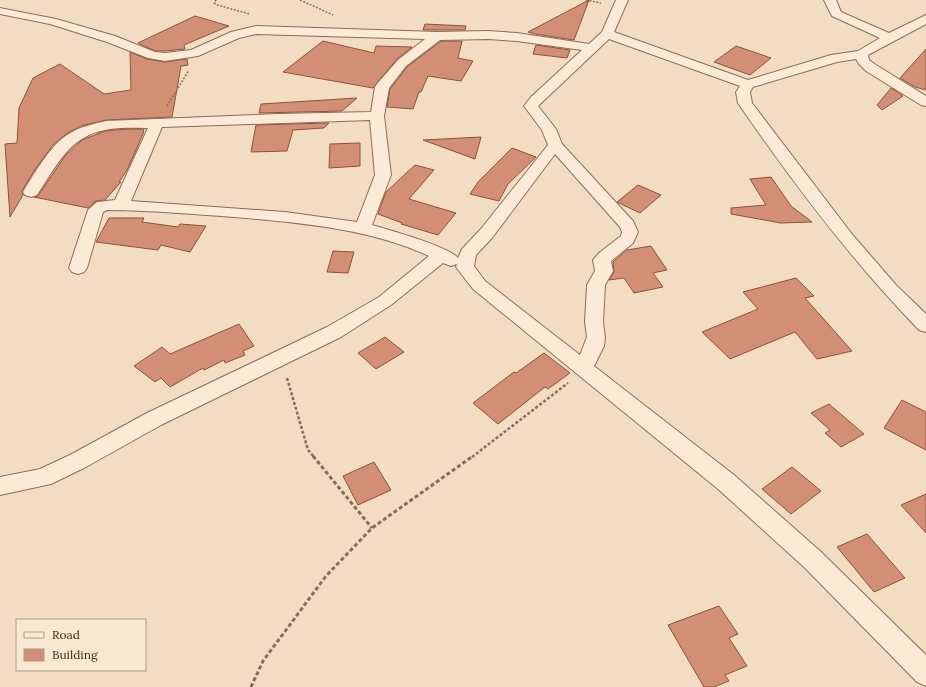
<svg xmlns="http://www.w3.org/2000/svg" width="926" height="687" font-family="Lora,serif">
	<rect width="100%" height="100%" fill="#f2ddc2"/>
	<path fill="#d38f75" stroke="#8e513b" d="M589,0L574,40L535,34L528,32Z
		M195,16L229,26L184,45L185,49L165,51H155L138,43Z
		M425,24L466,26L465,30H423Z
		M323,41L374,53L376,46L412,47L397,59L373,88L283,72Z
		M441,41H462L458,58L473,61L461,81L428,76L421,92H419L413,109L387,107L390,89L407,67Z
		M536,45L570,50L567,58L533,54Z
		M736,46L771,58L750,75L714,62Z
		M926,49V90L915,87L900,78Z
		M130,52L147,59L165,62L187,59L188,65L181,66L172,117L106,120L81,126L66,134L53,145L36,168L22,191L23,195L10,217L5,144L17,143L19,108L33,78L60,64L104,94L131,90Z
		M891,88L903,96L882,110L877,105Z
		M357,98L342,111L259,113L261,104Z
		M329,123L324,128L293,130L287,151L251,152L256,125Z
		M127,129H144L143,134L127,170L119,182H121L105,200L96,201L88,208L34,197L38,196L65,156L82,140L105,131Z
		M481,137L475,159L423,140Z
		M360,143V166L329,168L330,144Z
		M512,148L536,157L508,184L499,201L470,194L478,182Z
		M415,165L434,170L409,199L456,213L438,235L401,224L402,223L378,214L386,192Z
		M771,177L791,206L812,222L781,223L731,214V208L766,205L750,179Z
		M638,185L661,195L640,213L617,202Z
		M109,218H144L142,222L178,227L180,224L206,226L190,252L161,245L158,250L96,242Z
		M651,246L667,270L653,273L663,287L634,293L624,278L609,280L614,272L613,262L627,250Z
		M333,251L354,252L348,273L327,272Z
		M796,278L814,296L805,298L852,351L817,359L795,332L730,359L702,332L758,309L743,292Z
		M239,324L254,346L243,351L245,355L225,363L224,360L204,370L203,368L170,387L161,378L155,382L134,366L162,347L170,354Z
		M385,337L404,352L376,369L358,353Z
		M544,353L570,373L548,389L545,387L498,424L473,403L514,372L516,373Z
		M902,400L926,412V450L884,428Z
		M829,404L864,434L841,447L825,433L830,430L811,413Z
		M374,462L391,490L358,505L343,476Z
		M792,467L821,491L791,514L762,489Z
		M926,494V533L901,505Z
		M867,534L905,578L874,592L837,547Z
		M719,606L738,634L729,638L747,666L725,675L729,681L714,687H704L668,625Z"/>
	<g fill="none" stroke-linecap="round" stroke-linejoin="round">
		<defs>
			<path id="street" d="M616,0H628L614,32L748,80L831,55L858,51L880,38L832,16L824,0H836L841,12L889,33L926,15V24L868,55L869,60L876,65L926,96V106L921,105L866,71L859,64L856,59L837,62L753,87L750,92L752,103L851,233L896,285L926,314V332L919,330C852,261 793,183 738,103L736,92L740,86L609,39L538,106L556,129L562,144L633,221L638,232L633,243L611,261L613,271L605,285L603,322L605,337L604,346L594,366L734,475L820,551L926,655V686L917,682L804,567L718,489L473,289L456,267L457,264L451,266L443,263L391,305L341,337L161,425L86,467L51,484L0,495V477L40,469L70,455L147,413L327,327L379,297L429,256C368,228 300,223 234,217C192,214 149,210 107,210L103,212L87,268L84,272L78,274L72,272L69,268L88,210L97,202L115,200L148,128C134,128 119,127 105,130C68,137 56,167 37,195L31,197L25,195L23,192C34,174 50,146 67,135C79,127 93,124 106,121L278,114L371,112L375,87L377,84L398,60L425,39L256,34L239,38L198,56L165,61L148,58L107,42L50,24L0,14V8L56,19L115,36L155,52L165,53L191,50L231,32L256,26L437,32L488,31L517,33L589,44L602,32ZM488,39L517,41L582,50L531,97L524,106L542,130L548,145L480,230L462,249L458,258C448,246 389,230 372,225L391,175L384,116L389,88L406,66L440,40ZM370,120L375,175L357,222L285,212L131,201L162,127ZM555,154L620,227L622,232L621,236L599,253L593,260L595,271L587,285L585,322L587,337L580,355L485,281L474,266L476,255L492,238Z"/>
		</defs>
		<use href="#street" stroke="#8d6d57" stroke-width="2"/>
		<path stroke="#8d6d57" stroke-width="1.5" stroke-dasharray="2 1.5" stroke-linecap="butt" d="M216,0L214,3L217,5L250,14
			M300,0L333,15
			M586,0L601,3
			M167,106L189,70"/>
		<path stroke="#8d6d57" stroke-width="2.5" stroke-dasharray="3 2" stroke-linecap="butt" d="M287,378L308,450L314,457
			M472,457L568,383"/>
		<path stroke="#8d6d57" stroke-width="3" stroke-dasharray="4 2.5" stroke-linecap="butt" d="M313,456L372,528
			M251,687L263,661L326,576L372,528L473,456"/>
		<use href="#street" fill="#fbebd6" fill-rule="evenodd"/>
	</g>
	<rect x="16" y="619" width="130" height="52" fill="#f8e8d2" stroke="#ad9b8a"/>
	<rect x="24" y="632" width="20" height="6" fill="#fbebd6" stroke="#ad9b8a"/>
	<text x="52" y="639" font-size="12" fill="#3c281d">Road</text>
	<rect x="24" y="649" width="20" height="12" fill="#d38f75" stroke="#ad9b8a"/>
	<text x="52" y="659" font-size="12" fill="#3c281d">Building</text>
</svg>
